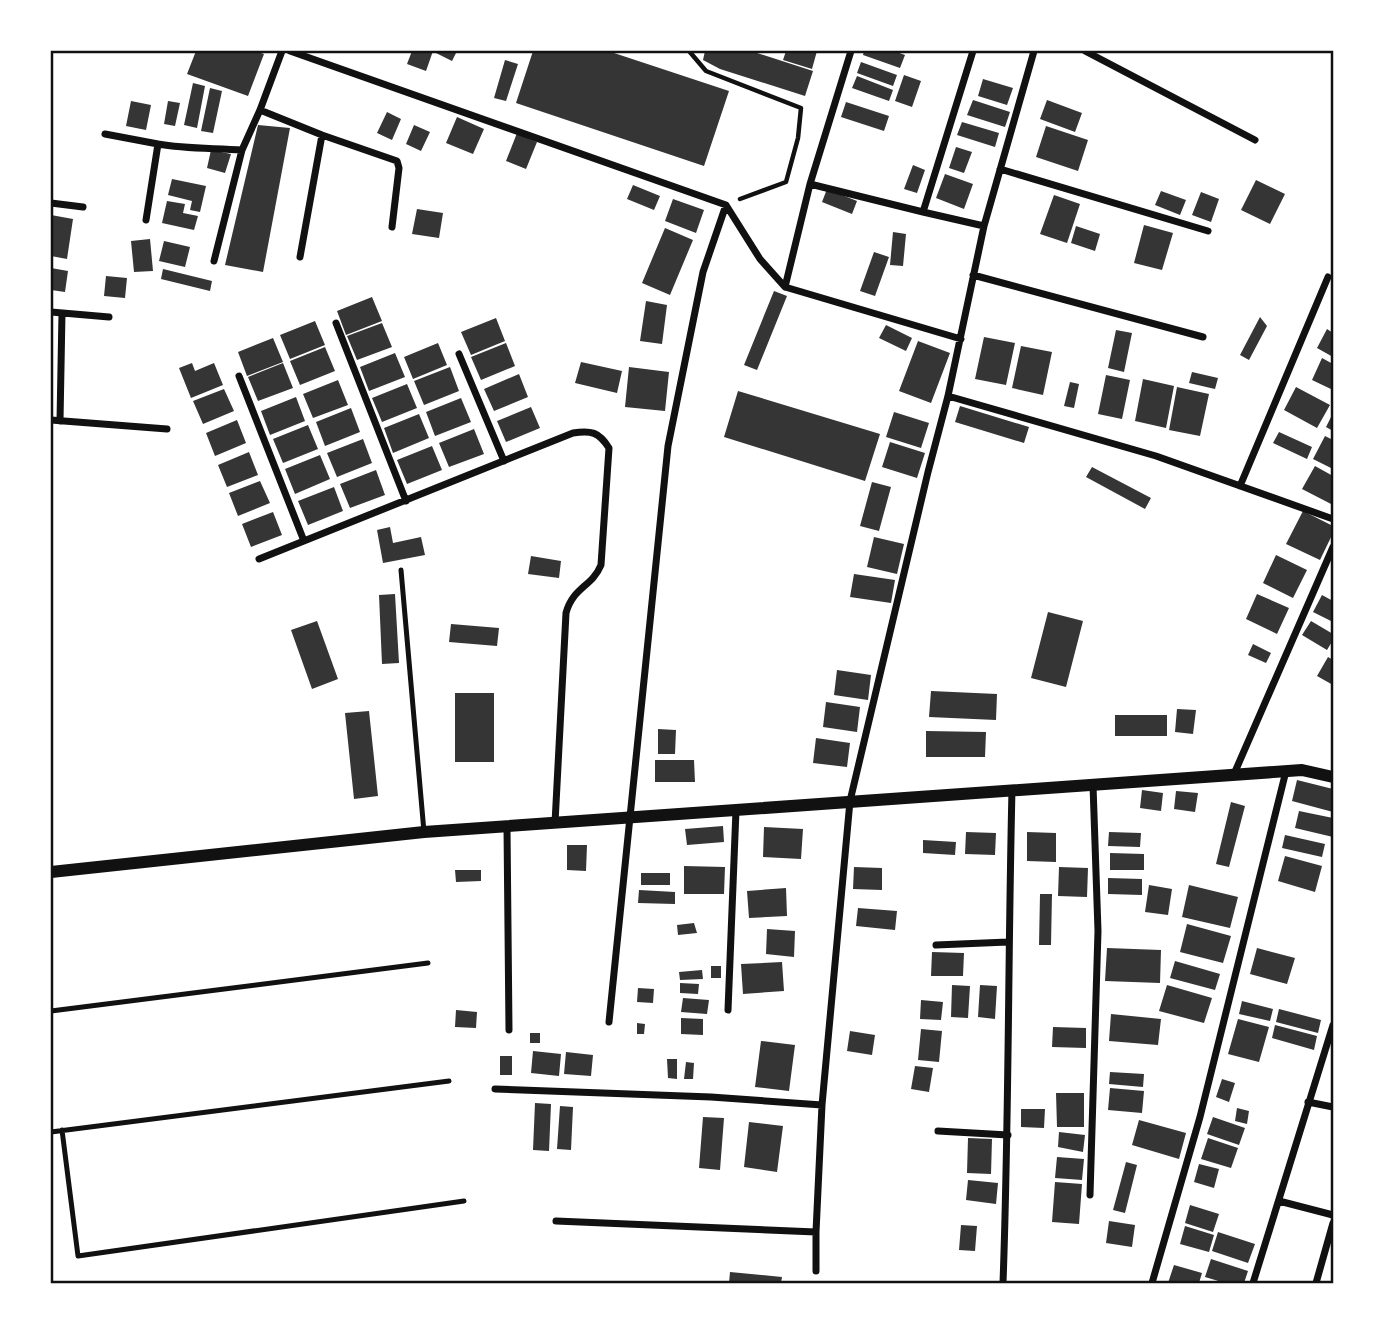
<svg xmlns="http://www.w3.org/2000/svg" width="1384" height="1334" font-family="Signika,sans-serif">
	<rect width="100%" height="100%" fill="#fff"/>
	<path fill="#353535" d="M196,51H255L264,54L248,96L187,74Z
		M412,51H433L426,71L407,64Z
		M437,51H457L452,61L436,53Z
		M533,51H608L729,91L704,166L516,103Z
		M705,51H751L813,71L805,96L720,69L703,60Z
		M786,51H817L812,69L783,60Z
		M864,51H894L905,55L900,68L863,55Z
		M505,60L518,64L506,101L494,98Z
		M861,62L897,75L893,86L857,73Z
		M904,75L921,81L912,107L895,101Z
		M857,76L893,90L889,101L852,88Z
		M983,79L1013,88L1007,105L978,96Z
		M193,83L205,86L197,128L184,125Z
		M210,88L222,91L213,133L201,131Z
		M973,100L1010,112L1005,127L967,115Z
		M1047,100L1082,113L1075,132L1040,119Z
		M131,101L151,105L146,130L126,126Z
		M168,101L180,103L175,126L164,124Z
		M846,102L889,116L884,131L841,117Z
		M387,112L401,119L392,140L377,133Z
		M457,117L484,129L473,154L446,143Z
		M962,122L999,133L995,147L957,135Z
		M258,125L290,128L263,272L225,265Z
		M414,125L430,132L421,151L406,144Z
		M1046,126L1088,140L1078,171L1036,157Z
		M517,133L537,142L526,169L506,161Z
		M956,147L972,152L964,173L949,168Z
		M211,150L231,154L225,173L207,168Z
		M913,165L925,170L917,193L904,189Z
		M945,174L973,184L964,209L936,198Z
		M172,179L206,186L200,212L190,210L192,201L168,195Z
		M1256,180L1285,194L1270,224L1241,210Z
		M633,185L660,196L654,210L627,199Z
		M827,189L857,201L852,214L822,202Z
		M1161,191L1186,200L1180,215L1155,205Z
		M1201,192L1219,199L1211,222L1192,215Z
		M1054,195L1080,204L1067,243L1040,234Z
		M673,199L704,210L696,233L665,221Z
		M167,201L185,204L183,213L198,216L194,230L162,223Z
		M417,209L443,213L439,238L412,234Z
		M51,215L73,219L67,259L51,256Z
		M1144,225L1173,233L1162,270L1134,263Z
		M1076,226L1100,234L1095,251L1071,243Z
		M665,228L693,240L670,295L642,283Z
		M893,232L906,234L903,266L890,265Z
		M150,239L153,271L134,272L131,241Z
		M164,241L190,247L185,267L159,261Z
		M874,252L889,257L875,296L860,291Z
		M51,268L68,271L65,292L51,290Z
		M163,269L212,281L210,291L161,279Z
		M106,276L127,278L125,298L104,296Z
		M774,291L787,296L757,370L744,365Z
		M372,297L382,321L346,335L337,311Z
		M646,301L667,305L662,344L640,341Z
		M1260,317L1267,326L1249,360L1240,355Z
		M496,318L505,341L471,355L461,332Z
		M315,321L325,345L290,359L280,335Z
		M382,323L392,347L357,360L347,336Z
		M886,325L912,338L906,351L879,338Z
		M1327,329L1333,333V357L1317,348Z
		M1116,330L1132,333L1124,372L1108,368Z
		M984,337L1015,343L1006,385L975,379Z
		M273,338L283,362L247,376L238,352Z
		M918,341L950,353L931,403L899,391Z
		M438,343L447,365L413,379L404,357Z
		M506,343L515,366L481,380L471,357Z
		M1021,346L1052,352L1043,395L1012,388Z
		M325,347L335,371L300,385L290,361Z
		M395,353L405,377L369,391L360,367Z
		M1322,358L1333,364V390L1312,380Z
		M581,362L622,371L617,393L575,383Z
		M192,363L195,371L214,363L223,385L191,398L179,368Z
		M283,363L293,388L258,401L248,377Z
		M450,367L459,391L424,405L414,381Z
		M629,367L669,372L665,411L625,407Z
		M1192,372L1218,378L1215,389L1189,383Z
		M519,374L528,397L494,411L484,389Z
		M1106,375L1130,380L1122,419L1098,414Z
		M1143,379L1174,386L1166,428L1135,421Z
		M338,380L348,405L313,418L303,394Z
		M1070,382L1079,384L1074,408L1064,406Z
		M407,384L417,408L382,422L372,398Z
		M1177,387L1209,394L1200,436L1169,430Z
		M1296,387L1330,405L1317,428L1284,410Z
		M224,389L234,411L203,424L193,401Z
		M738,391L880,434L865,481L724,437Z
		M296,397L305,421L270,435L261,411Z
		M461,398L471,422L435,436L426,412Z
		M960,406L1029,427L1024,443L955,422Z
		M531,407L540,428L506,442L497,421Z
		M351,408L360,432L325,446L316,422Z
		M894,412L929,423L921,448L886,437Z
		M1333,413V431L1326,427Z
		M419,414L429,438L393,453L384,428Z
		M237,420L246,443L215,456L206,433Z
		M308,425L318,449L283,463L273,439Z
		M474,429L484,454L449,467L439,443Z
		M1279,432L1312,447L1307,459L1273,443Z
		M1325,436L1333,440V469L1313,459Z
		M363,439L372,463L337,477L327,453Z
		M890,442L925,453L917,478L882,467Z
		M432,446L442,470L407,484L397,460Z
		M249,452L258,475L227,487L218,465Z
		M320,455L330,479L295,494L285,469Z
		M1315,466L1333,476V505L1302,489Z
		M1092,467L1151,498L1145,509L1086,477Z
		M376,470L385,495L350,508L340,484Z
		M260,481L270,503L238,516L229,493Z
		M872,482L891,487L879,531L860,526Z
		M334,487L343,511L308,525L298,501Z
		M1303,511L1333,526V533L1320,560L1286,544Z
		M273,512L282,535L251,547L242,524Z
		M390,527L393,543L421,537L425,555L383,563L377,530Z
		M874,537L904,544L897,574L867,567Z
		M1276,555L1307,570L1293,598L1263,583Z
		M531,556L561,561L559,578L528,574Z
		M854,574L895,580L891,603L850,597Z
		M395,594L399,663L382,664L379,595Z
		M1257,594L1289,608L1277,634L1246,619Z
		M1322,595L1333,601V622L1313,612Z
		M1048,612L1083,621L1066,687L1031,678Z
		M317,621L338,679L312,689L291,630Z
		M1311,621L1333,634V640L1327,650L1302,635Z
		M451,624L499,628L497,646L449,642Z
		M1253,644L1271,653L1266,663L1248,655Z
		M1328,657L1333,660V685L1317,676Z
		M837,670L871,675L868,700L834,695Z
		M931,691L997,694L996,720L929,717Z
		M455,693H494V762H455Z
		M826,702L860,707L857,732L823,727Z
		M1177,709L1196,710L1193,734L1175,732Z
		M369,711L378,796L354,799L345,713Z
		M1115,715H1167V736H1115Z
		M658,729L676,730L675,754H658Z
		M926,731L986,732L985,757H926Z
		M816,738L850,743L847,767L813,763Z
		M655,760H694L695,782H655Z
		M1297,780L1333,789V812L1292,801Z
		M1142,790L1163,793L1161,811L1140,808Z
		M1176,791L1198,793L1195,812L1174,809Z
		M1231,802L1245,806L1229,867L1216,864Z
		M1299,811L1333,818V837L1295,828Z
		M723,826L724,842L687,845L685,829Z
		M764,827L803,829L801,859L763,857Z
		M966,832L996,833L995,855L965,854Z
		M1027,832L1056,833V862L1027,861Z
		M1109,832L1141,833L1140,847L1108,846Z
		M1285,835L1325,844L1322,857L1282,848Z
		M923,840L956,842L955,855L923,853Z
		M567,845H587L586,871L567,870Z
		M1110,853L1144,854V870H1110Z
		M1285,856L1322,866L1315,892L1278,881Z
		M684,866L725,867L724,894H684Z
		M854,867L882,868V890L853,889Z
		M1059,867L1088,868L1087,897L1058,896Z
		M455,870H481V881L456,882Z
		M641,873H670V885H641Z
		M1108,878L1142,879V895L1108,894Z
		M1149,885L1172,889L1168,915L1145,912Z
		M1189,885L1238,897L1230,928L1182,917Z
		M786,888L787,916L749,918L747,891Z
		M639,890L675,892V904L638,903Z
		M1040,894H1052L1051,945H1039Z
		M858,908L897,911L895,930L856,926Z
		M694,923L697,933L678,935L677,925Z
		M1187,924L1231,936L1223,963L1180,952Z
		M767,929L795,931L794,957L766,954Z
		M1107,948L1161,950L1160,983L1105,981Z
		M1257,948L1295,958L1287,984L1250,974Z
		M932,952L964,953L963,976H931Z
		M1175,961L1220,974L1215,990L1170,978Z
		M782,962L784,991L743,994L741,964Z
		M711,966H721V978H711Z
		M702,970L703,979L680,980L679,972Z
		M680,983L699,984L698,994L680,993Z
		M952,985L970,986L968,1018L951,1017Z
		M980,985L997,986L995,1019L978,1017Z
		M1167,985L1212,998L1204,1023L1159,1011Z
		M638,988L654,989L653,1003L637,1002Z
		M683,998L709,1000L707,1014L681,1012Z
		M921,1000L943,1002L941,1020L920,1019Z
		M1242,1001L1273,1009L1270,1021L1239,1014Z
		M1279,1009L1321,1020L1318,1033L1276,1022Z
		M456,1010L477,1012L476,1028L455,1027Z
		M1111,1014L1161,1019L1158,1045L1109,1041Z
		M681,1018L703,1019V1035L681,1034Z
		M1238,1019L1269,1027L1259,1062L1228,1054Z
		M637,1023L645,1024L644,1034H637Z
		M1275,1025L1317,1036L1314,1050L1272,1038Z
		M1053,1027L1086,1028V1048L1052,1047Z
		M921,1029L942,1031L939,1062L918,1060Z
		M850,1031L875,1035L872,1055L847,1051Z
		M530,1033H540V1043H530Z
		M761,1041L795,1045L789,1091L755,1087Z
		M533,1051L561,1054L559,1076L531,1073Z
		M566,1052L593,1055L591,1076L564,1074Z
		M500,1056H512V1075H500Z
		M667,1059H677V1079L668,1078Z
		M686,1062L694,1063L693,1079H684Z
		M915,1066L933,1068L929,1092L911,1089Z
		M1110,1072L1144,1074L1143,1087L1109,1084Z
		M1222,1079L1235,1083L1229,1102L1216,1097Z
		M1110,1088L1144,1091L1142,1113L1108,1110Z
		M1056,1093H1084V1127H1057Z
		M535,1103L551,1104L549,1151L533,1150Z
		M560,1106L573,1107L571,1150L557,1149Z
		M1237,1108L1249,1111L1247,1124L1235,1121Z
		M1021,1109H1045L1044,1128L1021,1127Z
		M703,1117L724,1118L720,1170L699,1168Z
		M1213,1117L1245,1128L1239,1145L1207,1134Z
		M1139,1120L1186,1133L1179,1159L1132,1145Z
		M749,1122L783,1126L777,1172L744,1167Z
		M1059,1132L1085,1135L1083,1152L1058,1147Z
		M968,1138L992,1139L991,1174L967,1173Z
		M1208,1138L1238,1148L1231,1168L1201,1159Z
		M1057,1157L1084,1159L1082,1180L1055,1178Z
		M1126,1162L1137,1165L1125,1213L1113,1210Z
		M1199,1164L1219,1169L1214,1188L1194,1182Z
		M968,1180L998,1183L996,1204L966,1200Z
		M1055,1182L1082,1184L1079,1224L1052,1222Z
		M1190,1205L1219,1214L1213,1232L1185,1223Z
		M1109,1221L1135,1225L1132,1247L1106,1243Z
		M961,1225L977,1226L975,1251L959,1250Z
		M1185,1226L1214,1235L1209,1252L1180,1244Z
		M1218,1232L1255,1244L1248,1263L1212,1251Z
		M1211,1259L1248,1271L1244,1283H1225L1205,1277Z
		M1174,1265L1202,1273L1199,1283H1168Z
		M730,1272L782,1277L781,1283H729Z"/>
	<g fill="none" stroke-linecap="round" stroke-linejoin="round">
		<path stroke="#111" stroke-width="4.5" d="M689,51L706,71L801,108L798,138L786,182L740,199"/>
		<path stroke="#111" stroke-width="5" d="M401,570L424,832
			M51,1011L428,963
			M62,1130L78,1256L464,1201
			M51,1132L449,1081"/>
		<path stroke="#111" stroke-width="7" d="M290,51L726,205L760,259L785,287
			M851,51L810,184L785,287L961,339
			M973,51L923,212L984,226
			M1085,51L1255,140
			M260,110L322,135L397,161L399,168L392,227
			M105,134L158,144
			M1000,169L1208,231
			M810,184L923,212
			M51,203L83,207
			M146,220L158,144C185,149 214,148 242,150
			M300,257L322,135
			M214,261L242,150L260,110L282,51
			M973,275L1203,337
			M51,312L109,317
			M336,323L406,501
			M459,354L504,461
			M239,376L304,541
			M948,396L1156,456L1333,519
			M51,420L167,429
			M60,421L62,313
			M1240,486L1328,277
			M259,559L573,433C591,430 599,432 609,448L601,565C592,587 573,587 566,613L555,823
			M1234,774L1333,547
			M507,827L509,1030
			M936,945L1008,942
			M728,1010L736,810
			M609,1022L668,446L703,272L726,205
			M495,1089L711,1097L822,1105
			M1308,1102L1333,1107
			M938,1131L1008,1135
			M1090,1195L1098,931L1093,785
			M1279,1201L1333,1215
			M556,1221L816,1232L822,1105L850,801L928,472L948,396L984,226L1034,51
			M816,1271V1232
			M1003,1283C1009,1119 1008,955 1012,790
			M1152,1283L1200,1117L1286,771
			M1253,1283L1333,1025
			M1316,1283L1333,1223"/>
		<path stroke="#111" stroke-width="12" d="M51,872L424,832L1302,770L1333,777"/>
	</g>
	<rect width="1384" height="1334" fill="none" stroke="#ffffff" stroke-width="105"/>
	<rect x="52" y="52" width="1280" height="1230" fill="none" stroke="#111" stroke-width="2.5"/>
</svg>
